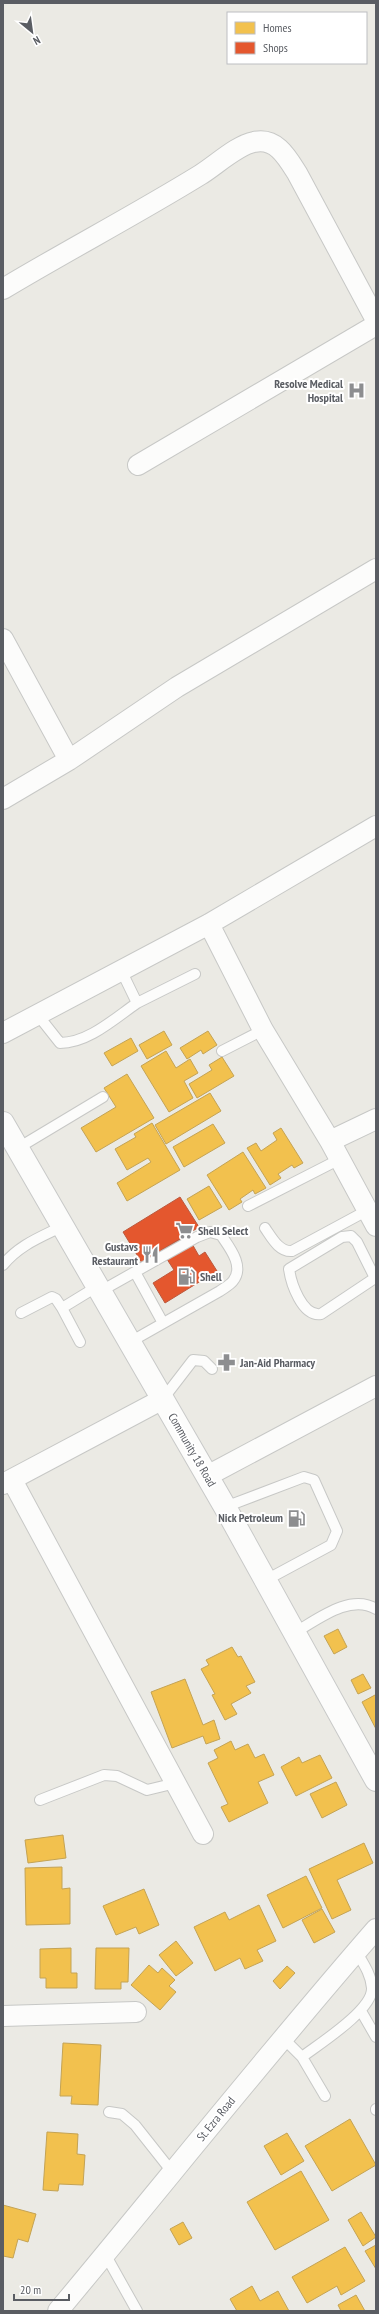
<svg xmlns="http://www.w3.org/2000/svg" width="379" height="2314" font-family="'PT Sans Narrow',sans-serif">
	<rect width="100%" height="100%" fill="#ebeae4"/>
	<path fill="#f2c14e" stroke="#c4a354" d="M164,1031L172,1045L147,1059L139,1045Z
		M208,1031L217,1045L203,1054L201,1050L187,1059L180,1048Z
		M131,1038L138,1051L112,1066L104,1053Z
		M166,1051L176,1068L190,1059L198,1073L184,1081L193,1098L169,1112L141,1066Z
		M222,1057L234,1076L197,1098L189,1084L212,1070L209,1065Z
		M127,1074L154,1118L96,1152L81,1128L116,1107L104,1088Z
		M210,1093L221,1111L166,1144L155,1125Z
		M152,1123L180,1170L127,1201L117,1183L151,1162L148,1158L127,1170L115,1149L136,1137L134,1134Z
		M213,1124L225,1143L184,1167L173,1147Z
		M281,1128L303,1163L294,1168L292,1165L278,1174L281,1178L270,1185L247,1148L256,1143L261,1151L277,1140L273,1133Z
		M243,1152L266,1188L255,1194L253,1190L240,1199L242,1202L229,1210L207,1175Z
		M209,1186L222,1207L199,1220L187,1199Z
		M338,1629L347,1647L334,1654L324,1636Z
		M232,1647L238,1657L241,1656L255,1682L246,1686L251,1693L231,1704L237,1714L225,1720L212,1695L215,1694L201,1669L209,1665L206,1660Z
		M363,1674L371,1688L358,1694L351,1680Z
		M185,1679L203,1725L214,1720L220,1739L206,1744L203,1736L172,1748L151,1692Z
		M375,1695L376,1696V1729L362,1702Z
		M231,1741L235,1750L248,1744L255,1758L264,1754L274,1775L258,1782L268,1803L229,1822L221,1807L228,1804L208,1763L218,1758L214,1750Z
		M320,1755L332,1778L296,1796L281,1767L299,1757L302,1763Z
		M336,1782L347,1805L322,1818L310,1794Z
		M63,1835L66,1858L28,1863L25,1840Z
		M364,1843L373,1863L337,1880L351,1910L332,1919L309,1869Z
		M62,1867V1889L70,1888V1924L26,1925L25,1868Z
		M306,1876L322,1908L283,1928L267,1895Z
		M144,1889L159,1925L139,1934L136,1927L116,1935L103,1906Z
		M259,1905L276,1941L257,1950L263,1961L245,1969L240,1958L215,1971L194,1927L225,1912L229,1920Z
		M322,1909L335,1932L314,1943L302,1920Z
		M176,1941L193,1963L176,1976L159,1955Z
		M71,1948V1973H77V1988H46V1978H40V1949Z
		M96,1948H129L128,1982H121V1989H95Z
		M149,1965L158,1973L162,1968L175,1980L169,1986L176,1992L160,2010L131,1985Z
		M287,1966L295,1973L280,1989L273,1981Z
		M63,2043L101,2045L98,2105L71,2104L72,2096H60Z
		M350,2119L376,2165L332,2191L305,2146Z
		M47,2132L78,2134L77,2154L85,2155L83,2185L59,2184L58,2191L43,2190Z
		M287,2133L304,2161L281,2175L264,2146Z
		M301,2171L329,2220L275,2250L247,2202Z
		M3,2205L36,2214L28,2242L18,2239L13,2258L3,2256Z
		M361,2212L376,2237L363,2246L348,2220Z
		M183,2222L192,2238L179,2245L170,2229Z
		M376,2245V2269L365,2251Z
		M345,2247L365,2281L341,2295L337,2286L307,2303L292,2277Z
		M252,2286L260,2301L278,2291L289,2311H237L230,2299Z
		M356,2295L365,2311H341L338,2305Z"/>
	<path fill="#e4572e" stroke="#bb593e" d="M180,1197L199,1227L142,1263L123,1232Z
		M187,1235L199,1256L205,1252L217,1271L165,1303L153,1283L174,1270L161,1250Z"/>
	<g fill="none" stroke-linecap="round" stroke-linejoin="round">
		<defs>
			<path id="lane" d="M121,970L137,1003L195,974
				M37,1014L60,1043C88,1043 114,1019 137,1003
				M222,1051L263,1030
				M18,1148L103,1097
				M248,1206L340,1159
				M265,1228C272,1238 279,1252 292,1251L368,1210
				M3,1265C19,1245 41,1237 63,1226
				M135,1272L163,1323
				M375,1278L357,1242L351,1236L342,1237L289,1269C291,1283 302,1317 321,1314L375,1278L376,1277
				M101,1291L197,1237L210,1232L221,1235C229,1247 245,1266 233,1281C230,1285 224,1288 220,1291L130,1342
				M21,1313L52,1297L56,1299L62,1308
				M80,1342L62,1308L98,1286
				M163,1399L193,1360L204,1361L212,1369
				M225,1507L304,1477L314,1480L337,1531L331,1545L266,1580
				M294,1633C317,1620 350,1593 376,1609
				M40,1800L104,1775L117,1776L147,1790L176,1783
				M361,2011L376,2037
				M282,2037L302,2057L325,2096
				M302,2057C319,2044 373,2010 372,1988C371,1974 363,1963 356,1951
				M376,2109V2110
				M109,2112L122,2114L135,2125L173,2173
				M105,2254L137,2311"/>
			<path id="street" d="M3,289C68,250 135,215 200,175C215,166 237,145 254,142C276,137 287,157 297,173L376,320
				M138,465L376,325
				M3,639L69,760
				M3,799L69,760L177,687L376,569
				M209,924L263,1030L330,1141L376,1226
				M3,1033L209,924L376,826
				M330,1141L376,1119
				M207,1476L376,1386
				M12,1480L203,1834
				M3,1484L163,1399
				M3,2016L136,2012
				M58,2311C164,2184 267,2054 376,1929"/>
			<path id="secondary" d="M3,1123L225,1507L376,1780"/>
		</defs>
		<use href="#lane" stroke="#c7c8c6" stroke-width="12"/>
		<use href="#street" stroke="#c7c8c6" stroke-width="22"/>
		<use href="#secondary" stroke="#c8c9c8" stroke-width="24"/>
		<use href="#lane" stroke="#fcfcfb" stroke-width="10"/>
		<use href="#street" stroke="#fcfcfb" stroke-width="20"/>
		<use href="#secondary" stroke="#fcfcfb" stroke-width="22"/>
	</g>
	<defs>
		<symbol id="hospital-bare" viewBox="-9 -9 18 18"><path d="M-5-5h3v3.5h4V-5h3V5h-3V1.5h-4V5h-3Z" fill="#8d8e90" stroke="#fff" stroke-width="2.5" paint-order="stroke"/></symbol>
		<symbol id="supermarket-bare" viewBox="-9 -9 18 18"><path d="M-6-5.5h2.5l.6 2H6L4.5 2H-2.5L-4.4-4H-6ZM-1.5 3.2a1.3 1.3 0 1 0 .1 0ZM3 3.2a1.3 1.3 0 1 0 .1 0Z" fill="#8d8e90" stroke="#fff" stroke-width="2.5" paint-order="stroke"/></symbol>
		<symbol id="restaurant-bare" viewBox="-9 -9 18 18"><path d="M-5-6h1v4h1v-4h1v4h1v-4h1v5L-1.5 .5V6h-2V.5L-5-1ZM5-6V6H3V1.5H1.5Q1.5-4 5-6Z" fill="#8d8e90" stroke="#fff" stroke-width="2.5" paint-order="stroke"/></symbol>
		<symbol id="fuel-bare" viewBox="-9 -9 18 18"><path d="M-5.5-6h7V0h2V4h1.3V-2.5L3-4.5l.8-.8L6-3V5H2.5V1h-1V6h-7ZM-4.2-4.7v3.2H.2V-4.7Z" fill="#8d8e90" stroke="#fff" stroke-width="2.5" paint-order="stroke"/></symbol>
		<symbol id="pharmacy-bare" viewBox="-9 -9 18 18"><path d="M-2-6h4v4h4v4h-4v4h-4v-4h-4v-4h4Z" fill="#8d8e90" stroke="#fff" stroke-width="2.5" paint-order="stroke"/></symbol>
	</defs>
	<g fill-rule="evenodd">
		<use href="#hospital-bare" x="344" y="378" width="25" height="25"/>
		<use href="#supermarket-bare" x="172" y="1218" width="25" height="25"/>
		<use href="#restaurant-bare" x="138" y="1242" width="25" height="25"/>
		<use href="#fuel-bare" x="174" y="1264" width="25" height="25"/>
		<use href="#pharmacy-bare" x="214" y="1350" width="25" height="25"/>
		<use href="#fuel-bare" x="284" y="1506" width="25" height="25"/>
	</g>
	<g text-anchor="middle" stroke-width="4" stroke-linejoin="round" paint-order="stroke">
		<g font-size="12" font-weight="bold" fill="#5a5d63" stroke="#fff" text-anchor="end">
			<text x="343" y="388">Resolve Medical<tspan x="343" dy="14">Hospital</tspan></text>
			<text x="198" y="1235" text-anchor="start">Shell Select</text>
			<text x="138" y="1251">Gustavs<tspan x="138" dy="14">Restaurant</tspan></text>
			<text x="200" y="1281" text-anchor="start">Shell</text>
			<text x="240" y="1367" text-anchor="start">Jan-Aid Pharmacy</text>
			<text x="283" y="1522">Nick Petroleum</text>
		</g>
		<g font-size="12" fill="#5a5d63" stroke="#fff">
			<text transform="translate(192 1450) rotate(60)" y="4">Community 18 Road</text>
			<text transform="translate(216 2119) rotate(-51)" y="4">St. Ezra Road</text>
		</g>
	</g>
	<rect width="379" height="2314" fill="none" stroke="#5a5d63" stroke-width="8"/>
	<rect x="227" y="12" width="140" height="52" fill="#ffffff" stroke="#bdbec1"/>
	<rect x="235" y="22" width="20" height="12" fill="#f2c14e" stroke="#bdbec1"/>
	<text x="263" y="32" font-size="12" fill="#5a5d63">Homes</text>
	<rect x="235" y="42" width="20" height="12" fill="#e4572e" stroke="#bdbec1"/>
	<text x="263" y="52" font-size="12" fill="#5a5d63">Shops</text>
	<g transform="translate(32 32) rotate(151)" stroke="#ffffff" stroke-width="3" paint-order="stroke">
	<path d="M0-3L7 15L0 10L-7 15Z" fill="#5a5d63"/>
	<text y="-6" font-size="11" font-weight="bold" text-anchor="middle" fill="#5a5d63">N</text>
	</g>
	<path d="M14 2294v6h55v-6" fill="none" stroke="#5a5d63" stroke-width="2"/>
	<text x="20" y="2294" font-size="12" fill="#5a5d63" stroke="#ffffff" stroke-width="3" paint-order="stroke">20 m</text>
</svg>
